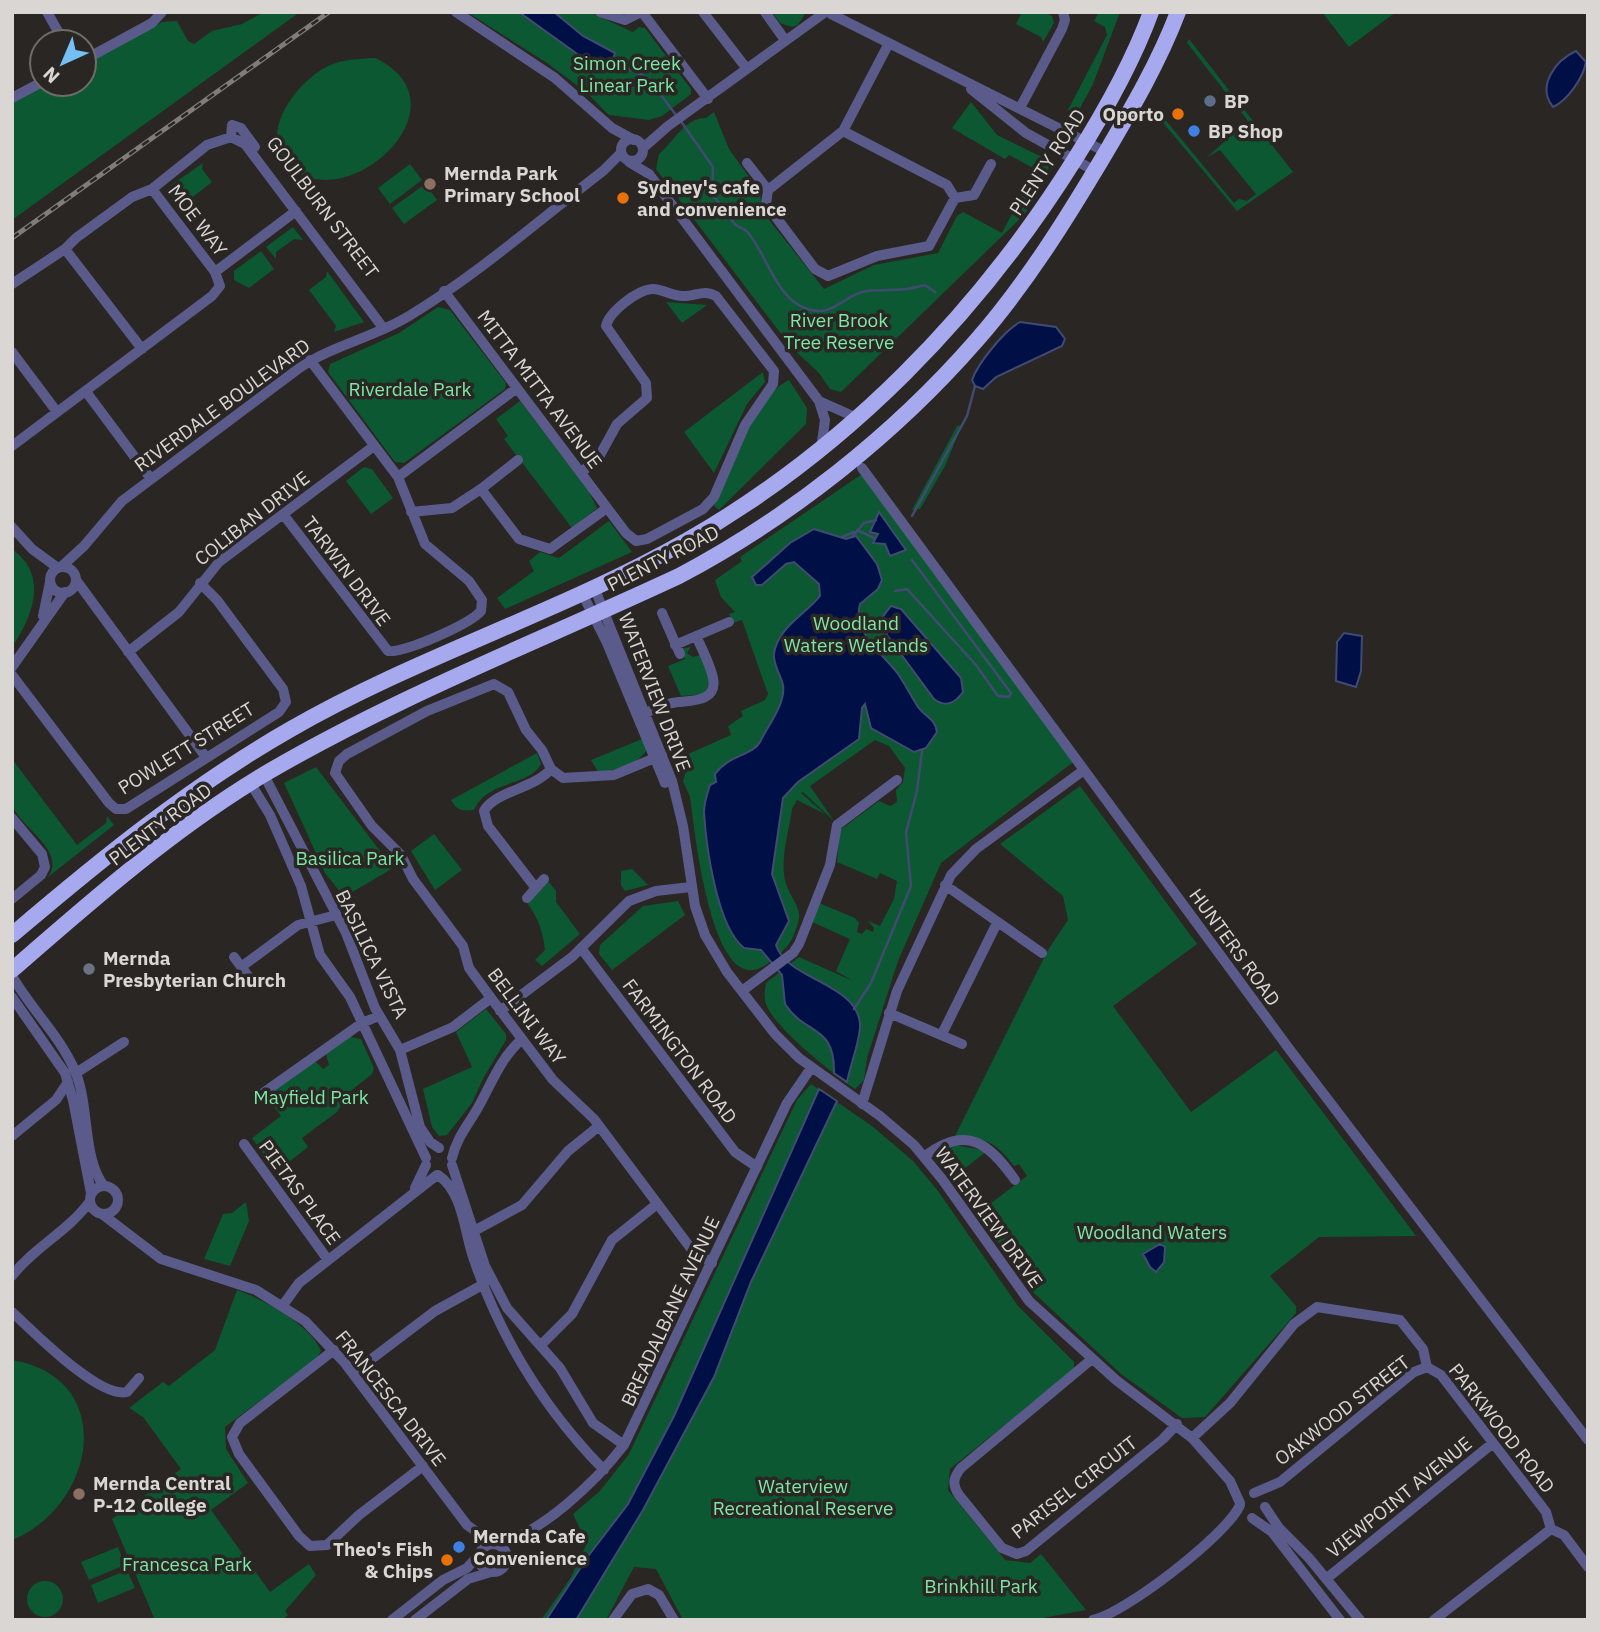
<svg xmlns="http://www.w3.org/2000/svg" width="1600" height="1632" font-family="'IBM Plex Sans',sans-serif">
	<rect width="100%" height="100%" fill="#2a2623"/>
	<path fill="#0c5832" d="M264,12H300L12,220V103L47,84H84V64L162,22L177,21L188,41L194,44L212,31L242,24Z
		M467,12H589L633,32L639,27L645,28L691,89V94L662,116L649,120L609,115L586,92L547,63Z
		M772,12H806L798,25L792,27L780,23Z
		M1022,12H1045L1052,16L1054,23L1043,42L1041,37L1016,24Z
		M1099,12H1120L1093,84L1077,114L1068,110L1107,35L1105,27L1094,21Z
		M1322,12H1396L1349,47Z
		M1189,39L1293,172L1237,211L1154,112L1156,109L1159,112L1234,203L1239,199L1247,201L1256,194L1220,150L1206,158L1248,121L1195,53L1187,43Z
		M375,58C468,102 357,210 297,172C251,142 294,83 328,66C342,59 359,59 375,58Z
		M971,102L997,135L1052,162L1025,214L841,392L830,389L819,373L791,347L656,169L659,154C674,142 684,118 706,118L714,112L729,149L760,192L762,211L824,289L874,265L938,253L957,216L963,212L1002,233L1035,169L1009,155L1005,159L952,128Z
		M203,163L202,169L212,182L185,203L184,211L170,186Z
		M410,164L422,180L390,204L378,188Z
		M425,184L437,200L404,224L392,208Z
		M293,227L303,240L294,239L276,252V259L266,247Z
		M261,251L274,269L249,288L234,280V271Z
		M327,271L364,322L334,332L336,326L309,290L326,277Z
		M666,302L707,305L682,323Z
		M438,307L450,310L506,383L505,389L404,463L395,462L328,372L330,364L399,333Z
		M763,372L765,382L747,404L714,473L684,432Z
		M789,380L807,408L806,424L719,510L713,505C729,469 753,397 789,380Z
		M520,401L589,492L597,508L572,528L504,439L508,436L496,419Z
		M962,425L945,466L920,509L912,510L957,426Z
		M364,467L372,469L393,498L371,514L346,481Z
		M865,472L1076,760L941,863L898,961L867,1058L864,1080L855,1089C835,1075 768,1024 765,1000C764,995 765,988 766,983L799,957L853,981L836,971L850,939L812,922L819,903L855,918L859,923L857,932L862,934L866,929L873,932L874,928L868,921L880,926L894,899L897,881L880,873L877,879L837,862L840,830L879,801L890,806L897,802L896,790L903,782L905,768L889,746L875,740L810,786L834,821L803,792L801,793L825,814L797,800L792,809C789,832 779,861 786,884C789,894 801,908 799,918C794,942 786,950 767,964C711,1006 694,824 690,797L683,781L686,771L679,758L731,735L728,726L743,716L741,711L765,700L768,694L742,620L733,623L729,614L735,612L721,597L715,580L742,561L740,557Z
		M609,521L632,552L505,609L497,598L534,571L529,561L540,552L559,558Z
		M12,549C49,576 33,615 12,647Z
		M691,647L687,653L693,657L700,655L710,679L705,694L681,696L668,666L685,659L680,649Z
		M642,739L647,749C640,764 614,771 598,772L591,760Z
		M537,753L541,764C529,787 488,779 474,810C462,811 457,811 451,800Z
		M12,759L77,845L106,823L107,816L114,825L48,877C66,852 25,830 14,809C8,798 12,773 12,759Z
		M316,767L393,868L344,897L325,873L284,783Z
		M1080,786L1197,944L1113,1006L1191,1112L1276,1050L1416,1236L1319,1237L1270,1276L1296,1306V1313L1205,1417L1182,1418L1121,1374L1034,1293L980,1216L982,1210L1027,1176L1019,1164L1014,1166C994,1140 986,1139 955,1136L1048,950L1068,920L1063,896L1000,844Z
		M434,834L462,870L435,890L411,851Z
		M632,869L648,885L625,891L621,885V871Z
		M548,881L556,891V902L580,934L542,966L535,960L545,950C543,932 538,917 527,903Z
		M678,901L685,915L612,970L599,954L600,945L643,906Z
		M486,1009L506,1034V1040L484,1077L472,1103L447,1135L439,1136L432,1127L423,1089L472,1067L456,1032Z
		M350,1037L361,1039L374,1068L372,1074L348,1093L337,1112L302,1138L308,1147L276,1172L252,1138L281,1116L266,1096L314,1060L323,1069L329,1065L326,1054Z
		M811,1084L872,1126L913,1161L938,1191L1018,1306L1074,1362V1369L950,1469L948,1490L1005,1560L1030,1563L1041,1554L1086,1610L1032,1620H683L656,1569L634,1567L606,1620H541L570,1579L587,1543L573,1514L600,1491L629,1454L797,1100Z
		M956,1145L987,1151L954,1177L936,1151Z
		M246,1202L249,1221L230,1266L204,1259L223,1214L232,1213Z
		M237,1290C263,1299 311,1325 321,1351L317,1358L225,1427L226,1449L248,1483L211,1510L270,1592L309,1564L316,1575L285,1611L288,1615L282,1620H155L112,1519L181,1469L143,1417L129,1408L163,1382L169,1386L215,1350Z
		M12,1360C119,1378 96,1506 12,1540Z
		M118,1547L125,1565L89,1580L81,1562Z
		M127,1570L135,1588L98,1603L91,1585Z
		M27 1599a18 18 0 1 1 36 0a18 18 0 1 1-36 0Z"/>
	<path fill="#000f46" stroke="#414b71" stroke-width="2" d="M519,12H554L583,36L615,53L612,61L607,65L587,61Z
		M1576,51L1586,62C1583,78 1568,100 1553,107C1536,86 1556,60 1576,51Z
		M1020,322L1056,327L1065,339L1062,346L996,377L983,389L975,386L972,380C978,363 1004,331 1020,322Z
		M879,512L906,550L890,556L885,544L873,543L878,534L870,532Z
		M814,529L846,539L856,536L877,564L882,580L878,589L860,604C852,632 883,654 898,674C905,684 911,696 918,707C925,717 935,718 937,732L926,748L914,752L871,728L865,704L862,708L859,739L798,782L783,798L772,874L789,921L776,945C787,980 857,983 860,1024C861,1038 850,1066 847,1082L834,1073C835,1024 806,1036 785,1004L782,975L761,950L744,948C717,927 706,846 704,812C704,803 707,794 710,785L716,782L715,774C729,754 754,756 761,740C769,724 786,703 783,685C781,675 773,665 774,654C777,628 806,614 820,596L819,584L794,562L786,564L762,585H756L752,577L790,543Z
		M891,606L901,609L961,678L963,692C955,703 946,708 934,699L887,635L881,619Z
		M1344,633L1362,636L1361,671L1356,687L1336,681L1337,642Z
		M819,1089L837,1101L751,1282L714,1377L643,1510L576,1620H546L589,1555L628,1504L674,1416Z
		M1160,1244L1165,1247L1164,1262L1156,1272L1150,1267L1143,1254Z"/>
	<g fill="none" stroke-linecap="round" stroke-linejoin="round">
		<path stroke="#414b71" stroke-width="2.5" d="M612,61L648,78L676,115
			M680,120L713,167L712,196C723,204 726,216 736,225C740,228 746,229 749,234C770,260 778,308 818,311C836,312 848,293 867,291C889,289 901,292 925,285L935,292
			M912,516L967,416L975,386
			M857,530L874,538
			M853,536L864,523L876,520
			M842,537L854,532
			M895,591L907,589L976,665L998,696L1009,697L1011,693L912,560
			M854,1009L871,983L911,886L906,832L917,791L922,751"/>
		<path stroke="#5a5b8a" stroke-width="10" d="M47,12L64,42
			M456,12L555,78L612,128L634,140
			M600,12L625,20L641,12
			M642,12L708,99
			M703,12L747,69
			M765,12L785,40
			M831,14L1106,152
			M889,43L843,131L768,190L766,204L815,269L828,276L877,256L929,246L955,198
			M84,60L152,23L162,12
			M971,89L1026,133L1095,171
			M12,98L42,82
			M1020,108L1062,29L1065,20L1063,12
			M843,131L947,185L955,198L974,195L991,164
			M231,137L232,125L241,128L255,147
			M621 150a11 11 0 1 1 22 0a11 11 0 1 1-22 0Z
			M643,148L668,126L824,13
			M629,162L649,174L819,401L825,420L821,449
			M747,163L768,190
			M152,189L215,272
			M65,249L142,349
			M12,284L65,249L76,238L132,197L152,189L207,145L231,137L245,144L384,329
			M444,291L626,533L636,541L647,539L703,509L714,497L745,425L773,384L774,371L716,296C704,289 696,296 684,296C672,297 662,288 652,289C637,290 609,312 606,326L646,383L647,398L617,424L600,455L581,473
			M12,352L57,412
			M87,393L151,479
			M819,401L857,418
			M12,446L212,296L220,286L215,272L296,211
			M862,468L1290,1050L1588,1440
			M398,477L517,388
			M481,489L518,460
			M411,512L452,508L481,489L519,539L550,549L607,508
			M283,514L388,651C405,653 470,624 481,611L482,600L469,581L425,544L398,477L310,360
			M12,527L32,549L58,568
			M61,567L84,546L122,501L298,369C332,345 373,338 409,316C477,275 539,220 603,171L621,153
			M50 580a13 13 0 1 1 26 0a13 13 0 1 1-26 0Z
			M76,580L205,756
			M594,587L672,781L683,826L695,906L705,935L727,972L775,1034L799,1058L880,1116L914,1145L942,1179L1029,1301L1116,1380L1192,1438L1230,1481L1240,1503
			M582,593L607,643L665,783
			M662,613L680,654
			M43,616L50,582
			M675,645L729,622
			M128,652L179,612L219,562L374,446
			M12,667L65,592
			M12,675L109,803L116,809H126L279,712L286,702L283,689L217,600L200,583
			M640,716C650,711 661,705 672,703C687,700 718,704 713,678C710,664 702,649 696,636
			M662,755L614,775L563,778L551,769L542,750L526,730L508,692L494,684L427,711L347,754L339,761L335,773L372,826L401,855L413,879L463,946L469,968L491,998L553,1080L594,1119L692,1250L712,1263
			M264,775L346,933L375,1008L400,1050L420,1127L430,1142L439,1148
			M251,784L270,815L301,886L320,955L350,997L426,1158
			M12,818L42,854L45,867L41,875L12,899
			M945,885L1042,953
			M535,887L488,826L484,811C495,791 534,789 551,769
			M527,898L544,879
			M581,948L735,1152L757,1167
			M234,957L248,976
			M241,967L298,925L336,915
			M12,976C31,1009 60,1036 75,1071C90,1106 82,1158 104,1186
			M742,991L793,953L799,944L830,865L837,825L897,780
			M12,997L65,1073L73,1100L91,1193
			M500,1011L572,957L629,901L656,891L691,887
			M889,1013L962,1044
			M942,1034L997,923
			M400,1050L453,1027L491,998
			M76,1073L124,1042
			M263,1093L362,1023L379,1016
			M862,1104L897,991L951,875L976,849L1084,770
			M12,1136L56,1100L68,1082
			M244,1144L328,1260
			M924,1157C966,1124 989,1143 1015,1180
			M452,1158C457,1136 470,1123 480,1104C493,1080 501,1058 522,1039
			M452,1165L485,1266L507,1308L560,1368L593,1423L624,1445
			M438,1175C463,1192 464,1230 473,1257C500,1337 545,1410 604,1470
			M90 1200a14 14 0 1 1 28 0a14 14 0 1 1-28 0Z
			M415,1188L426,1165
			M102,1214L161,1259L256,1290L305,1321L344,1362L467,1525L494,1544
			M474,1231L522,1205L568,1151L599,1126
			M12,1276C34,1247 69,1231 90,1201
			M283,1305L299,1283L437,1175
			M12,1312C33,1331 99,1399 127,1392L139,1378
			M541,1345L572,1314L612,1240L657,1204
			M334,1350L240,1423L232,1437L239,1454L299,1536L310,1546L327,1545L359,1515L423,1466
			M1092,1359L961,1468C953,1478 952,1484 959,1495L1002,1548L1017,1554L1026,1551L1163,1439L1177,1424
			M1427,1367L1441,1375L1546,1512L1551,1529
			M353,1373L435,1311L484,1284
			M1192,1438L1230,1403L1294,1324L1317,1307L1400,1320L1423,1349L1427,1367
			M1254,1493L1280,1482L1414,1372L1427,1367
			M1265,1507L1279,1528L1309,1558L1360,1620
			M1252,1518L1272,1532L1340,1620
			M1551,1529L1564,1535L1588,1567
			M495,1544C540,1536 597,1480 624,1445L787,1103L811,1068
			M479 1558a14 14 0 1 1 28 0a14 14 0 1 1-28 0Z
			M1326,1579L1493,1443
			M392,1620L443,1580L467,1568L479,1555
			M415,1620L468,1579L491,1572
			M613,1620L632,1594L648,1589L659,1595L674,1620
			M1093,1620C1124,1614 1228,1534 1240,1505
			M1434,1620L1551,1529"/>
		<path stroke="#a7a9ef" stroke-width="16" d="M12,935C100,860 191,786 291,729C418,656 559,613 686,541C846,450 978,314 1075,159C1104,113 1132,64 1151,12
			M12,970C91,901 173,829 263,775C395,697 540,641 679,576C789,518 894,435 976,341C1026,284 1067,218 1105,154C1132,108 1159,62 1178,12"/>
		<defs>
			<path id="rail" d="M12,238L329,12"/>
		</defs>
		<use href="#rail" stroke="#807c7a" stroke-width="5"/>
		<use href="#rail" stroke="#2a2623" stroke-width="2.5" stroke-dasharray="8" stroke-linecap="butt"/>
	</g>
	<circle fill="#5c6f8a" stroke="#2a2623" stroke-width="2.5" cx="1210" cy="101" r="7"/>
	<g fill="#e8710a" stroke="#2a2623" stroke-width="2.5">
		<circle cx="1178" cy="114" r="7"/>
		<circle cx="623" cy="198" r="7"/>
		<circle cx="447" cy="1560" r="7"/>
	</g>
	<g fill="#3f7fe0" stroke="#2a2623" stroke-width="2.5">
		<circle cx="1194" cy="131" r="7"/>
		<circle cx="459" cy="1547" r="7"/>
	</g>
	<g fill="#8d6e63" stroke="#2a2623" stroke-width="2.5">
		<circle cx="430" cy="184" r="7"/>
		<circle cx="79" cy="1494" r="7"/>
	</g>
	<circle fill="#6b7280" stroke="#2a2623" stroke-width="2.5" cx="89" cy="969" r="7"/>
	<g text-anchor="middle" stroke-width="7" stroke-linejoin="round" paint-order="stroke">
		<g font-size="19" fill="#7de7a5" stroke="#2a2623">
			<text x="627" y="70">Simon Creek<tspan x="627" dy="22">Linear Park</tspan></text>
			<text x="839" y="327">River Brook<tspan x="839" dy="22">Tree Reserve</tspan></text>
			<text x="410" y="396">Riverdale Park</text>
			<text x="856" y="630">Woodland<tspan x="856" dy="22">Waters Wetlands</tspan></text>
			<text x="350" y="865">Basilica Park</text>
			<text x="311" y="1104">Mayfield Park</text>
			<text x="1152" y="1239">Woodland Waters</text>
			<text x="803" y="1493">Waterview<tspan x="803" dy="22">Recreational Reserve</tspan></text>
			<text x="187" y="1571">Francesca Park</text>
			<text x="981" y="1593">Brinkhill Park</text>
		</g>
		<g font-size="19" font-weight="bold" fill="#d9d6d4" stroke="#2a2623" text-anchor="start">
			<text x="1224" y="108">BP</text>
			<text x="1164" y="121" text-anchor="end">Oporto</text>
			<text x="1208" y="138">BP Shop</text>
			<text x="444" y="180">Mernda Park<tspan x="444" dy="22">Primary School</tspan></text>
			<text x="637" y="194">Sydney's cafe<tspan x="637" dy="22">and convenience</tspan></text>
			<text x="103" y="965">Mernda<tspan x="103" dy="22">Presbyterian Church</tspan></text>
			<text x="93" y="1490">Mernda Central<tspan x="93" dy="22">P-12 College</tspan></text>
			<text x="473" y="1543">Mernda Cafe<tspan x="473" dy="22">Convenience</tspan></text>
			<text x="433" y="1556" text-anchor="end">Theo's Fish<tspan x="433" dy="22">&amp; Chips</tspan></text>
		</g>
		<g font-size="19" fill="#d9d6d4" stroke="#2a2623">
			<text transform="translate(1047 162) rotate(-57)" y="7">PLENTY ROAD</text>
			<text transform="translate(323 207) rotate(53)" y="7">GOULBURN STREET</text>
			<text transform="translate(198 220) rotate(53)" y="7">MOE WAY</text>
			<text transform="translate(540 389) rotate(53)" y="7">MITTA MITTA AVENUE</text>
			<text transform="translate(222 405) rotate(-36)" y="7">RIVERDALE BOULEVARD</text>
			<text transform="translate(252 518) rotate(-38)" y="7">COLIBAN DRIVE</text>
			<text transform="translate(663 558) rotate(-27)" y="7">PLENTY ROAD</text>
			<text transform="translate(347 571) rotate(53)" y="7">TARWIN DRIVE</text>
			<text transform="translate(655 692) rotate(69)" y="7">WATERVIEW DRIVE</text>
			<text transform="translate(186 748) rotate(-32)" y="7">POWLETT STREET</text>
			<text transform="translate(160 824) rotate(-37)" y="7">PLENTY ROAD</text>
			<text transform="translate(1235 947) rotate(54)" y="7">HUNTERS ROAD</text>
			<text transform="translate(372 954) rotate(64)" y="7">BASILICA VISTA</text>
			<text transform="translate(527 1016) rotate(53)" y="7">BELLINI WAY</text>
			<text transform="translate(680 1051) rotate(53)" y="7">FARMINGTON ROAD</text>
			<text transform="translate(300 1192) rotate(54)" y="7">PIETAS PLACE</text>
			<text transform="translate(989 1217) rotate(54)" y="7">WATERVIEW DRIVE</text>
			<text transform="translate(670 1311) rotate(-65)" y="7">BREADALBANE AVENUE</text>
			<text transform="translate(391 1398) rotate(52)" y="7">FRANCESCA DRIVE</text>
			<text transform="translate(1342 1410) rotate(-38)" y="7">OAKWOOD STREET</text>
			<text transform="translate(1502 1428) rotate(52)" y="7">PARKWOOD ROAD</text>
			<text transform="translate(1074 1487) rotate(-38)" y="7">PARISEL CIRCUIT</text>
			<text transform="translate(1399 1497) rotate(-39)" y="7">VIEWPOINT AVENUE</text>
		</g>
	</g>
	<rect width="1600" height="1632" fill="none" stroke="#d9d6d4" stroke-width="28"/>
	<g transform="translate(63 63) rotate(224)"><circle r="33" fill="#2a2623" stroke="#706c6a" stroke-width="2"/>
	<path d="M0-5L12 26L0 18L-12 26Z" fill="#74c0f6"/>
	<text y="-10" font-size="19" font-weight="bold" text-anchor="middle" fill="#d9d6d4">N</text>
	</g>
</svg>
